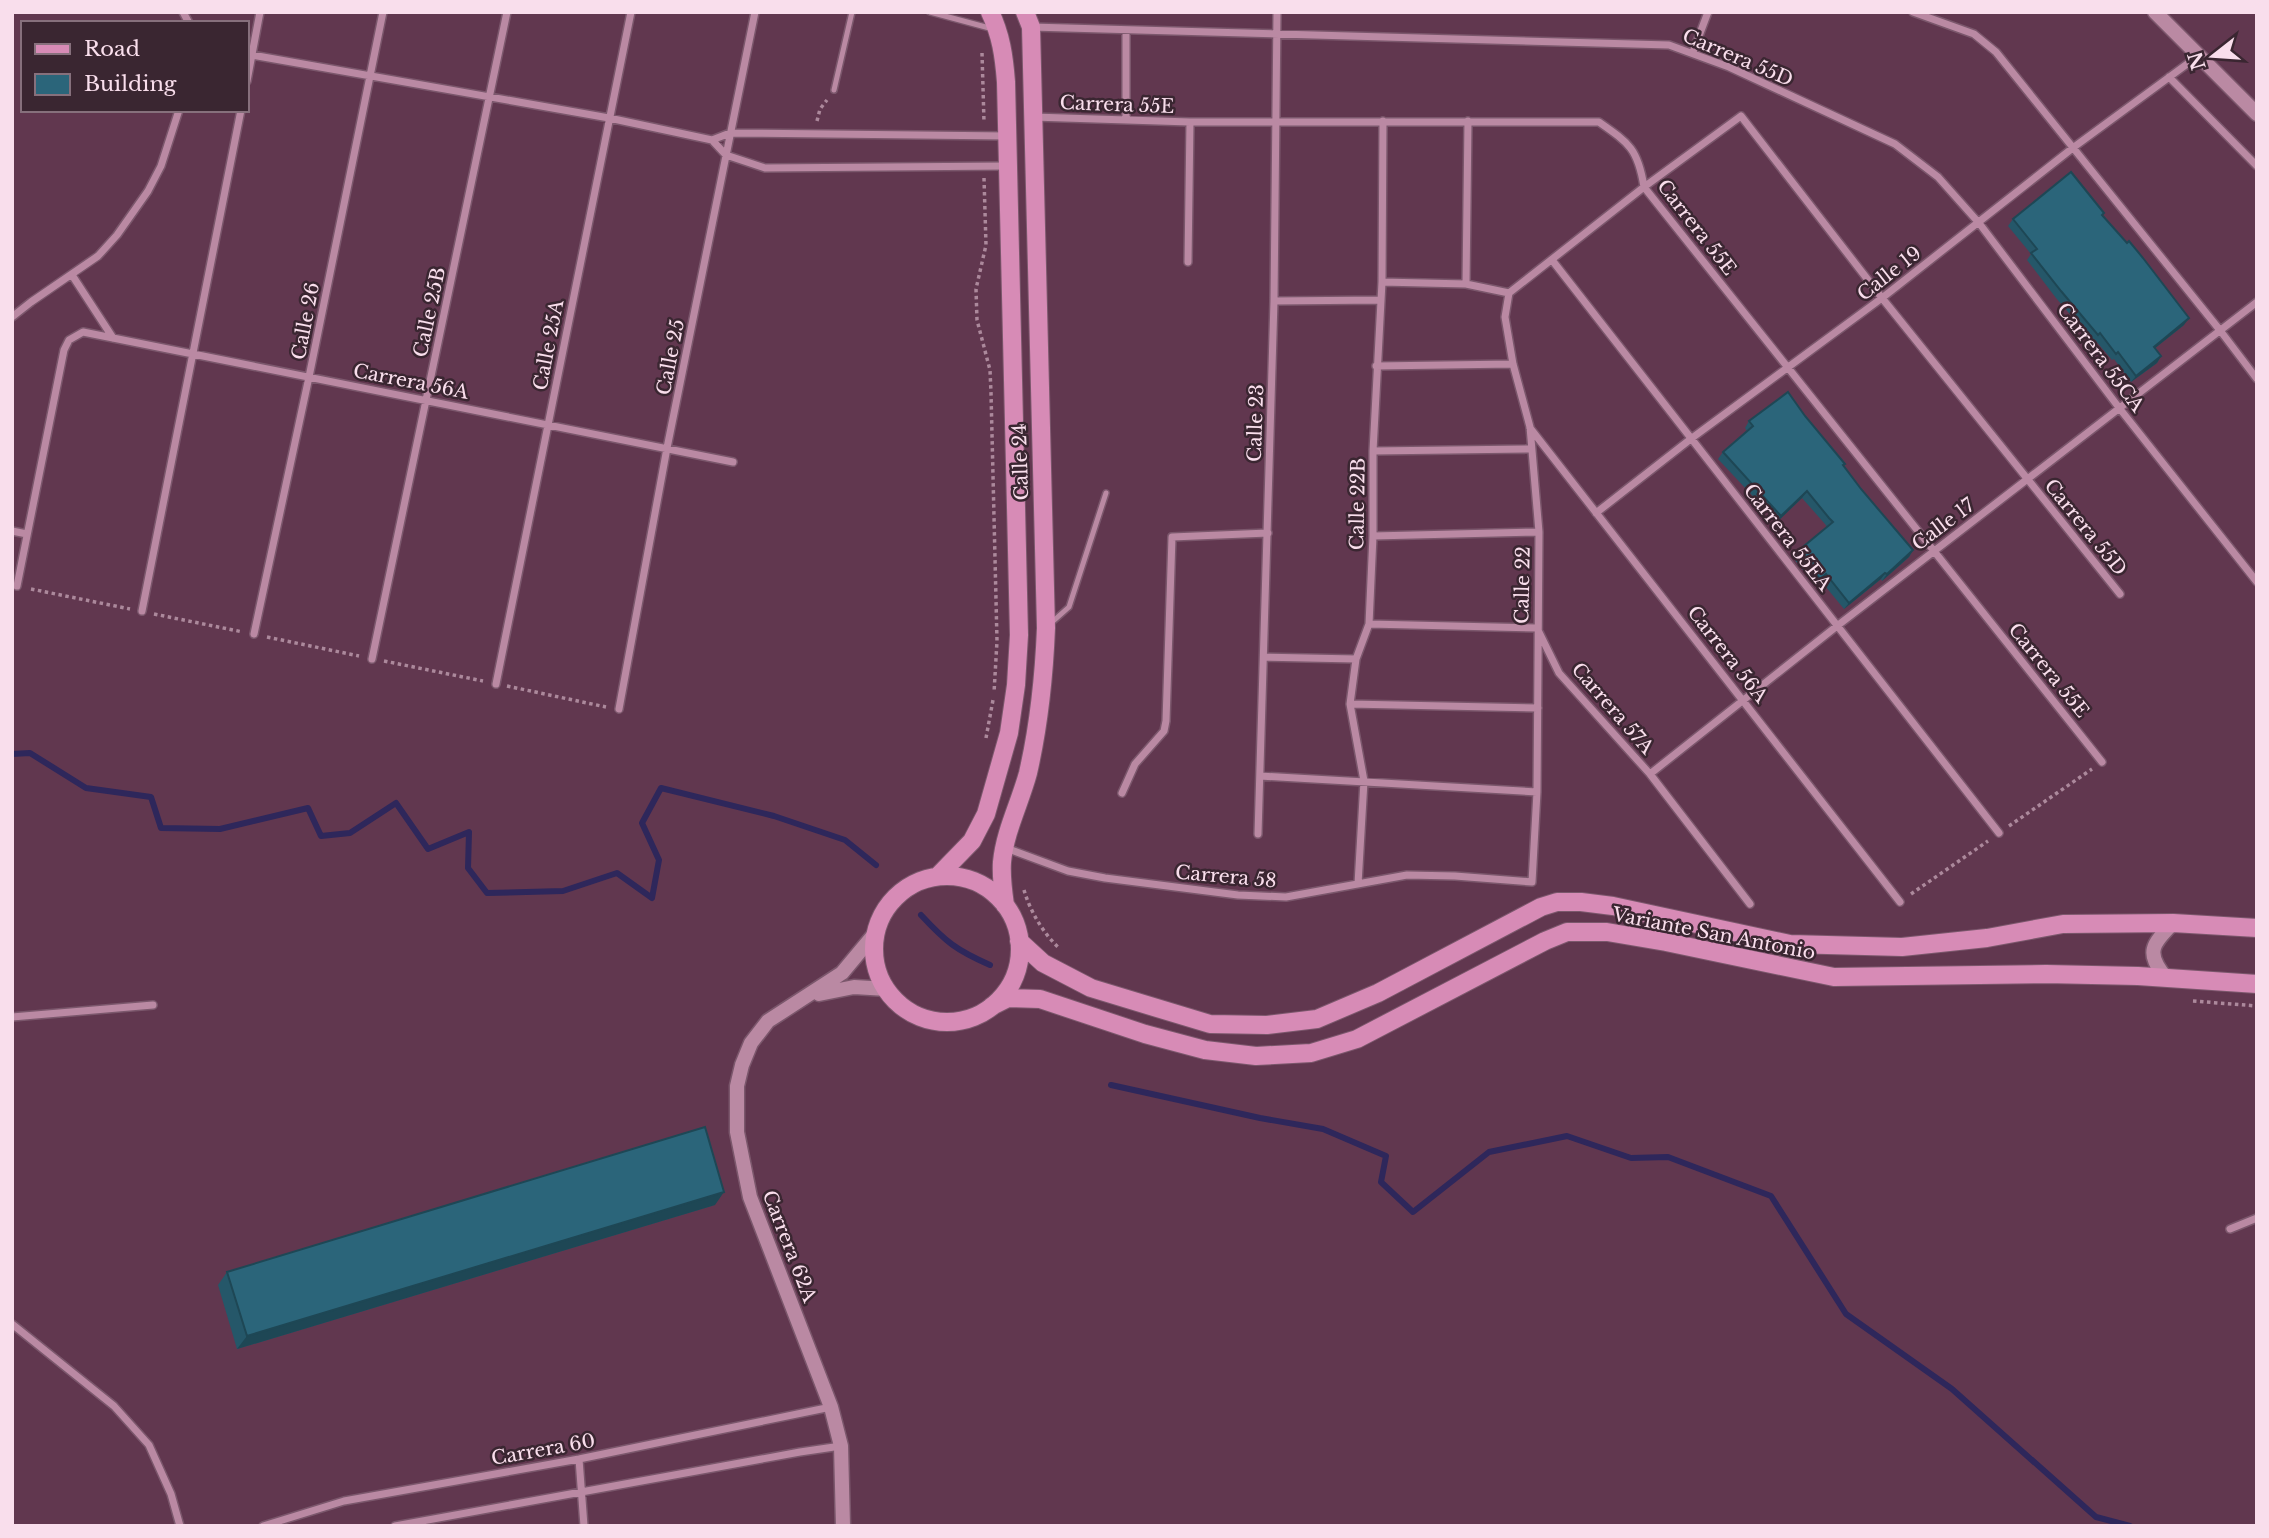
<svg xmlns="http://www.w3.org/2000/svg" width="2269" height="1538" font-family="'Libre Baskerville',serif">
	<rect width="100%" height="100%" fill="#61374f"/>
	<g fill="none" stroke-linecap="round" stroke-linejoin="round">
		<path stroke="#2e275b" stroke-width="6" d="M12,754L30,753L86,788L151,797L161,828L220,829L308,808L321,836L350,833L396,803L428,849L469,832L468,868L487,893L563,891L617,873L652,898L659,860L642,823L661,788L774,816L845,840L876,865
			M921,915C946,942 956,950 990,965
			M1111,1085L1260,1118L1323,1129L1386,1156L1381,1182L1413,1212L1489,1152L1567,1136L1631,1158L1668,1157L1771,1196L1846,1314L1952,1389L2096,1517L2130,1526"/>
		<defs>
			<path id="lane" d="M930,12L993,29
				M834,90L852,12
				M1051,623L1069,607L1106,493"/>
			<path id="street" d="M183,12L189,23
				M1913,12L1974,34L1996,52L2219,329L2257,379
				M1031,27L1669,45L1729,67L1895,144L1938,177L1979,223L2120,409L2257,582
				M1126,30V120
				M1693,52L1708,12
				M252,55L609,118L712,140L726,155L765,168L1007,166
				M2169,77L2257,166
				M247,81L260,12
				M1033,117L1190,122H1599C1629,143 1638,149 1644,187L2102,762
				M712,140L730,133L1007,136
				M1552,260L1999,833
				M1188,262L1190,122
				M72,275L113,338
				M1382,282L1466,284L1509,293
				M1466,284L1468,121
				M1509,293L1644,187L1741,116L1882,298L2120,594
				M1274,301L1381,300
				M12,317L31,302L98,256L117,235L148,191L161,166L179,110
				M1376,366L1513,364
				M1530,428L1900,902
				M1373,451L1530,449
				M1596,513L1692,438L1882,298L2074,147L2198,56
				M12,531L27,534
				M1373,536L1539,532
				M17,586L64,350L69,340L83,332L733,462
				M142,611L241,110
				M1369,624L1537,628L1559,673L1650,774L1750,904
				M254,634L309,377L383,12
				M1264,657L1356,659
				M372,659L507,12
				M496,684L631,12
				M1350,704L1538,708
				M619,709L667,448L755,12
				M1650,774L1837,626L2257,302
				M1260,776L1537,792
				M1122,793L1135,764L1164,731L1166,721L1172,537L1268,533
				M1258,834L1274,301L1277,12
				M1006,848L1068,871L1105,878L1238,895L1286,897L1407,875L1455,876L1532,882L1537,792L1539,532L1530,427L1513,364L1505,317L1509,293
				M1358,884L1364,781L1350,704L1356,659L1369,624L1373,536V451L1382,282L1383,121
				M12,1017L153,1005
				M2230,1229L2257,1218
				M12,1324L114,1406L149,1445L171,1494L180,1526
				M579,1459L584,1526
				M263,1526L344,1501L579,1459L831,1407
				M395,1526L800,1452L841,1446"/>
			<path id="secondary" d="M2155,12L2257,114
				M2166,978C2145,952 2152,945 2173,923
				M819,994L854,987L887,989
				M843,1526L841,1446L831,1407L750,1197L737,1132V1086L742,1065L751,1043L768,1021L842,973L877,931"/>
			<path id="primary" d="M938,876L972,841L986,814L1009,733L1016,685L1019,635L1006,82C1004,56 1001,35 990,12
				M874 949a73 73 0 1 1 146 0a73 73 0 1 1-146 0Z
				M1005,905C1003,891 1001,876 1002,862C1005,831 1020,803 1028,773C1039,725 1044,677 1046,628L1031,27L1025,12
				M1019,941L1043,963L1091,988L1210,1024L1267,1025L1317,1019L1378,993L1541,907L1557,902H1581L1613,906L1790,944L1902,947L1987,938L2063,924L2173,923L2257,928
				M992,1006L1008,998L1040,999L1145,1034L1205,1050L1256,1056L1311,1053L1357,1039L1545,941L1567,932H1607L1666,942L1834,977L2046,974L2138,976L2257,984"/>
		</defs>
		<use href="#lane" stroke="#7b576c" stroke-width="8"/>
		<use href="#street" stroke="#7b576c" stroke-width="10"/>
		<use href="#secondary" stroke="#7b576c" stroke-width="17"/>
		<use href="#primary" stroke="#7b576c" stroke-width="20"/>
		<path stroke="#ac899c" stroke-width="3.5" stroke-dasharray="3.5 3.5" stroke-linecap="butt" d="M982,53L984,122
			M817,121L820,109L827,100
			M984,178L986,245L976,289L977,320L990,370L991,393L997,641L994,693
			M31,589L130,609
			M154,614L243,632
			M267,637L359,656
			M384,661L483,681
			M507,686L606,707
			M986,738L993,700
			M2009,826L2092,769
			M1024,890C1030,911 1043,933 1059,948
			M1911,894L1988,841
			M2193,1001L2257,1006"/>
		<use href="#lane" stroke="#ba89a3" stroke-width="5"/>
		<use href="#street" stroke="#ba89a3" stroke-width="7"/>
		<use href="#secondary" stroke="#ba89a3" stroke-width="14"/>
		<use href="#primary" stroke="#d78bb6" stroke-width="18"/>
	</g>
	<path fill="#255769" d="M2102,215L2184,325L2155,348L2161,356L2157,363L2131,382L2114,359L2112,360L2095,340L2093,341L2056,298L2027,260L2031,254L2008,226L2013,219Z
		M1805,416L1845,464L1843,466L1861,489L1913,550L1909,557L1882,581L1881,579L1844,609L1821,581L1815,585L1793,558L1798,551L1827,527L1825,524L1802,498L1777,522L1718,459L1723,452L1747,431L1745,428L1749,421Z
		M715,1205L237,1349L218,1285L227,1272Z"/>
	<path fill="#1e4755" d="M2189,318L2184,325L2149,353L2154,347Z
		M2161,356L2157,363L2131,382L2136,376Z
		M1807,491L1802,498L1777,522L1781,516Z
		M1913,550L1909,557L1882,581L1887,574Z
		M1885,573L1881,579L1844,609L1849,603Z
		M724,1192L715,1205L237,1349L247,1336Z"/>
	<path fill="#2b657a" stroke="#1e4755" stroke-width="2" d="M2071,172L2104,213L2102,215L2127,243L2129,241L2143,258L2189,318L2154,347L2161,356L2136,376L2118,352L2116,354L2100,333L2098,335L2061,291L2031,253L2037,249L2013,219Z
		M1788,392L1805,416L1845,464L1843,465L1861,489L1913,550L1887,574L1885,573L1849,603L1826,574L1820,579L1798,551L1833,522L1829,518L1807,491L1781,516L1723,452L1753,426L1749,421Z
		M705,1127L724,1192L247,1336L227,1272Z"/>
	<g text-anchor="middle" stroke-width="5" stroke-linejoin="round" paint-order="stroke">
		<g font-size="19" fill="#f9deec" stroke="#3a2631">
			<text transform="translate(1738 57) rotate(23)" y="7">Carrera 55D</text>
			<text transform="translate(1117 104) rotate(2)" y="7">Carrera 55E</text>
			<text transform="translate(1697 227) rotate(52)" y="7">Carrera 55E</text>
			<text transform="translate(1889 273) rotate(-38)" y="7">Calle 19</text>
			<text transform="translate(429 312) rotate(-78)" y="7">Calle 25B</text>
			<text transform="translate(305 321) rotate(-79)" y="7">Calle 26</text>
			<text transform="translate(548 345) rotate(-79)" y="7">Calle 25A</text>
			<text transform="translate(670 357) rotate(-79)" y="7">Calle 25</text>
			<text transform="translate(2101 357) rotate(53)" y="7">Carrera 55CA</text>
			<text transform="translate(411 381) rotate(11)" y="7">Carrera 56A</text>
			<text transform="translate(1255 423) rotate(-88)" y="7">Calle 23</text>
			<text transform="translate(1020 462) rotate(-92)" y="7">Calle 24</text>
			<text transform="translate(1357 504) rotate(-89)" y="7">Calle 22B</text>
			<text transform="translate(1943 524) rotate(-37)" y="7">Calle 17</text>
			<text transform="translate(2086 527) rotate(51)" y="7">Carrera 55D</text>
			<text transform="translate(1788 537) rotate(52)" y="7">Carrera 55EA</text>
			<text transform="translate(1522 585) rotate(-89)" y="7">Calle 22</text>
			<text transform="translate(1728 654) rotate(52)" y="7">Carrera 56A</text>
			<text transform="translate(2049 670) rotate(51)" y="7">Carrera 55E</text>
			<text transform="translate(1613 708) rotate(49)" y="7">Carrera 57A</text>
			<text transform="translate(1226 876) rotate(5)" y="7">Carrera 58</text>
			<text transform="translate(1714 933) rotate(11)" y="7">Variante San Antonio</text>
			<text transform="translate(790 1246) rotate(69)" y="7">Carrera 62A</text>
			<text transform="translate(543 1449) rotate(-10)" y="7">Carrera 60</text>
		</g>
	</g>
	<rect width="2269" height="1538" fill="none" stroke="#f9deec" stroke-width="28"/>
	<rect x="21" y="21" width="228" height="91" fill="#3a2631" stroke="#86707c" stroke-width="2"/>
	<rect x="35" y="44" width="35" height="10" fill="#d78bb6" stroke="#86707c" stroke-width="2"/>
	<text x="84" y="56" font-size="21" fill="#f9deec">Road</text>
	<rect x="35" y="74" width="35" height="21" fill="#2b657a" stroke="#86707c" stroke-width="2"/>
	<text x="84" y="91" font-size="21" fill="#f9deec">Building</text>
	<g transform="translate(2213 56) rotate(253)" stroke="#3a2631" stroke-width="5" paint-order="stroke">
	<path d="M0-5L12 26L0 18L-12 26Z" fill="#f9deec"/>
	<text y="-10" font-size="19" font-weight="bold" text-anchor="middle" fill="#f9deec">N</text>
	</g>
</svg>
